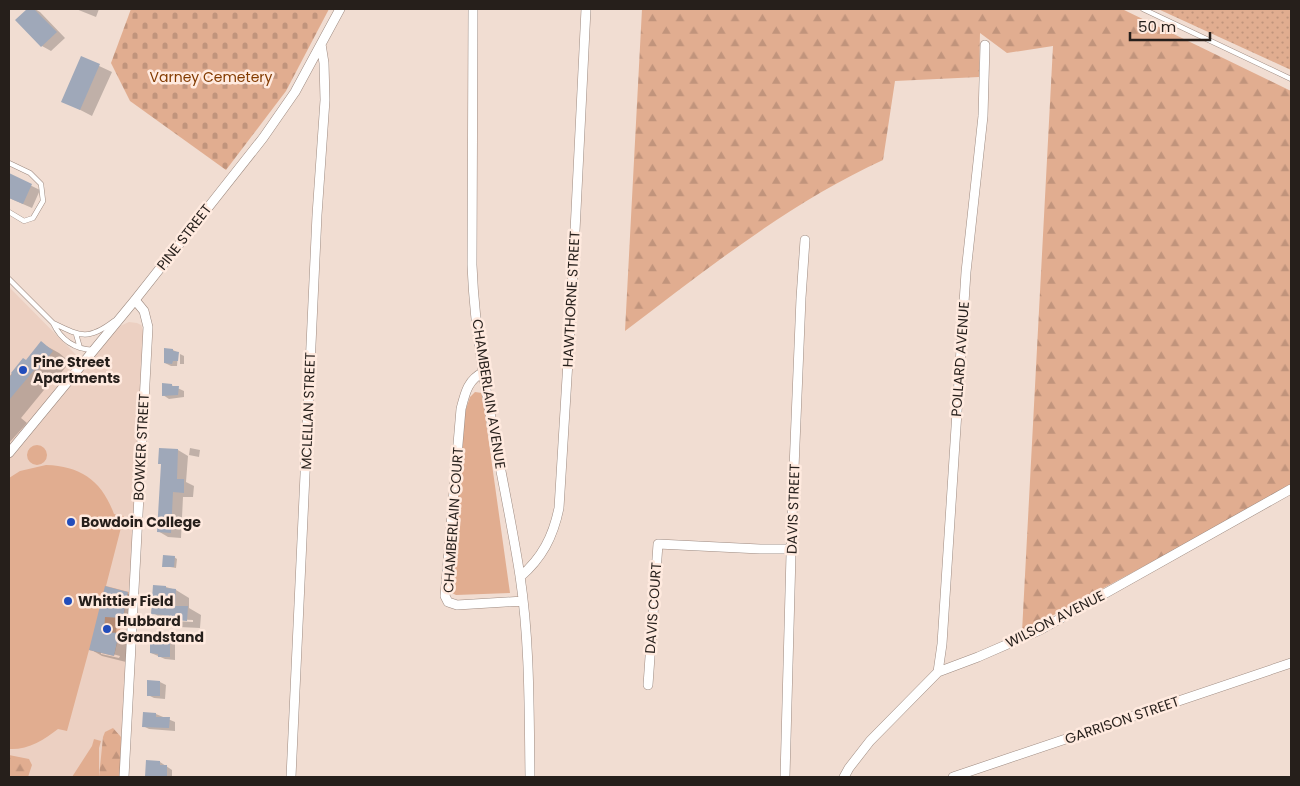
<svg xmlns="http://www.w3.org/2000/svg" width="1300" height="786" font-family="Poppins,sans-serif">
	<defs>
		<pattern id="grass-dots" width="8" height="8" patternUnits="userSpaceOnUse" patternTransform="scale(1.25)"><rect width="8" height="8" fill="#e1ad90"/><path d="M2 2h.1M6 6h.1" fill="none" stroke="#c1947c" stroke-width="1.8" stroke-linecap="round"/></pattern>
		<pattern id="forest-firs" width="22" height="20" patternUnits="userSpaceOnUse" patternTransform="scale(1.25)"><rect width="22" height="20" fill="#e1ad90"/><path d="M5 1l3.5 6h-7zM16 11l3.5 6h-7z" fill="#c1947c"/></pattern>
		<pattern id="cemetery-stones" width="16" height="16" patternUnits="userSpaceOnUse" patternTransform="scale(1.25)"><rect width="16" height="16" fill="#e1ad90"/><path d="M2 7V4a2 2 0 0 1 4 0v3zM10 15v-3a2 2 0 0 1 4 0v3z" fill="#c1947c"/></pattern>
	</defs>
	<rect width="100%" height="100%" fill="#f1ddd2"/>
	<path fill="#ecd0c2" d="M9,287L86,365L120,326L129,322L137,323L141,325L144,333L120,777H9Z"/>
	<path fill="url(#grass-dots)" d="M1158,9H1291V70Z"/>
	<path fill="url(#forest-firs)" d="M642,9H1122L1291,91V487L1022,632L1053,46L1007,53L980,33L979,77L895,81L883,160C789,203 707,269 625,331Z
		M113,728L121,737L120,777H99L103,737L105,732Z
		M9,755L29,759L32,765L28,777H9Z"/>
	<path fill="url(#cemetery-stones)" d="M131,9H329L286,91L226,170L130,101L111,63Z"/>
	<path fill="#e1ad90" d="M475,392L482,393L510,593L456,595L450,592L449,589L465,412L470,397Z
		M27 455a10 10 0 1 1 20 0a10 10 0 1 1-20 0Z
		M46,465C81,466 102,481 114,514L124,516L106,586L129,592L114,656L89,650L67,731L58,729C44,740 28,750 9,749V478L20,471Z
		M94,739L101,741L99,748V777H72L92,746Z"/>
	<path fill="#0003" fill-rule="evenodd" d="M29,9H35L40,12L65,38L51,51L42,46L17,20Z
		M76,9H99L96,17Z
		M82,58L112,72L92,116L63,101Z
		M9,175L40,190L32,208L9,198Z
		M41,343L59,353L70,362L55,380L53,379L21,418L27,423L9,443V377L23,359L26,361Z
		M173,350L179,353H178L177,366H171L165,363Z
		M180,354L184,356V364H180Z
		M171,385L184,391V397L169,399L163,395Z
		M190,448L200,450L199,457L189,455Z
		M160,449L178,450L188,456L186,482L194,486L193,497H183L181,538L168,537L158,531L163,465Z
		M174,557L177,559L176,568L164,566Z
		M166,587L176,590L189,598V608L201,615L200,628L179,627L153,613ZM170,619L193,620V622L173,621Z
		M106,588L127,593L139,600L135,624L117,623L116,634L131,641L126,662L102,656L90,649ZM101,651L120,656L119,658L101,654Z
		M169,637L175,640V660L165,659L151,653L160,640Z
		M149,681L160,682L166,685L165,699L154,698L148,695Z
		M156,714L175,722V731L149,729L143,726Z
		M147,762H160L172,770V777H147Z"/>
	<path fill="#9fa8b9" d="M27,9H34L57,32L41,47L15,20Z
		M81,56L100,64L80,110L61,102Z
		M9,173L32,184L23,204L9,198Z
		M41,341L53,351L37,371L35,369L9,400V378L12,374L11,373L23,358L26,360Z
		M164,348L173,349V351L179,352L178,361H173L172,364L164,363Z
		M162,383L172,384V386H179L178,395L162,396Z
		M159,448L178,449L177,479H184V493L173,492L171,533L157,532L161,464H158Z
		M163,555L175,556L174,567H162Z
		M153,585L166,586V588L176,589L175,606H188L187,621L164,619V615L151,614Z
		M105,586L128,592L123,618L105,617L104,632L119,633L114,656L89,650Z
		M160,635L170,636V657H158V654L150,653V638L159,639Z
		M147,680L160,681V696H147Z
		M143,712L156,713V717H170L169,728L142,727Z
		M146,760L160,761V765H167V776L145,777Z"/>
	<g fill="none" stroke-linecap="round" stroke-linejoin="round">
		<defs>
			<path id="service" d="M1143,9L1291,79
				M9,163L30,173L41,184L43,201L33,218L24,221L9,212
				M9,279L53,323
				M76,334L80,348
				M93,350C74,349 61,340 53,323C80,336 88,341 114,321"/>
			<path id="minor" d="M473,9L472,265C476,370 504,473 520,576C530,643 529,710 530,777
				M484,372C468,379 465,393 461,409L445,596L448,602L457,605L523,601
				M9,453L135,300L263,138L295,92L340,9
				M520,577C542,558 553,537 559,508L571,312L586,9
				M938,672L942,644L966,272L983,116L985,45
				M648,685L658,544L760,549H791
				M124,777L148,327L144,311L135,300
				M291,777L317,215L325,100L324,63L321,44
				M785,777L792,517L801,298L805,240
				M844,777L849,768L870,741L938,672L978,657L1040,630L1291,489
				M953,777L1291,663"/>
		</defs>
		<use href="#service" stroke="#9d8a80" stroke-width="5.5"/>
		<use href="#minor" stroke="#9d8a80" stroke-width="10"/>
		<use href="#service" stroke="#fff" stroke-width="4.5"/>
		<use href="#minor" stroke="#fff" stroke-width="9"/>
	</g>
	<g fill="#224dbb" stroke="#ffeadf" stroke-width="2">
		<circle cx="23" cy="370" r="5"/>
		<circle cx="71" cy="522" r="5"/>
		<circle cx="68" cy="601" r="5"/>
		<circle cx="107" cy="629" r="5"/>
	</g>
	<g text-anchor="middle" stroke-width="5" stroke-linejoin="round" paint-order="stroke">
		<g font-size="14" fill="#833b00" stroke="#ffeadf">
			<text x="211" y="82">Varney Cemetery</text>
		</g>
		<g font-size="14" fill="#261f1b" stroke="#ffeadf">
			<text transform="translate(184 237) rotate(-52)" y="5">PINE STREET</text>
			<text transform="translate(571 299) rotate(-87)" y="5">HAWTHORNE STREET</text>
			<text transform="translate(960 359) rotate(-86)" y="5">POLLARD AVENUE</text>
			<text transform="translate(489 394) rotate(81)" y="5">CHAMBERLAIN AVENUE</text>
			<text transform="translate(308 411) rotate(-88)" y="5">MCLELLAN STREET</text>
			<text transform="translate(141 447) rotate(-87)" y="5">BOWKER STREET</text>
			<text transform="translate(793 509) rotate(-88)" y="5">DAVIS STREET</text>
			<text transform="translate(453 520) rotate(-86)" y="5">CHAMBERLAIN COURT</text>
			<text transform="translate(653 608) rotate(-86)" y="5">DAVIS COURT</text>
			<text transform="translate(1055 619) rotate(-27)" y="5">WILSON AVENUE</text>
			<text transform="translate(1122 720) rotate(-19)" y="5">GARRISON STREET</text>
		</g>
		<g font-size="14" font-weight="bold" fill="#261f1b" stroke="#ffeadf" text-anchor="start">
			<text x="33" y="367">Pine Street<tspan x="33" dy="16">Apartments</tspan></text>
			<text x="81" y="527">Bowdoin College</text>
			<text x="78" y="606">Whittier Field</text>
			<text x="117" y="626">Hubbard<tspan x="117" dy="16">Grandstand</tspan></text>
		</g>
	</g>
	<rect width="1300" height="786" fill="none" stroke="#261f1b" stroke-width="20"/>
	<path d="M1130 32v8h80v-8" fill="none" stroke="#261f1b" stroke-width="2.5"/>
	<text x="1138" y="32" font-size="15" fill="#261f1b" stroke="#ffeadf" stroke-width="4" paint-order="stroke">50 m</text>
</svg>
